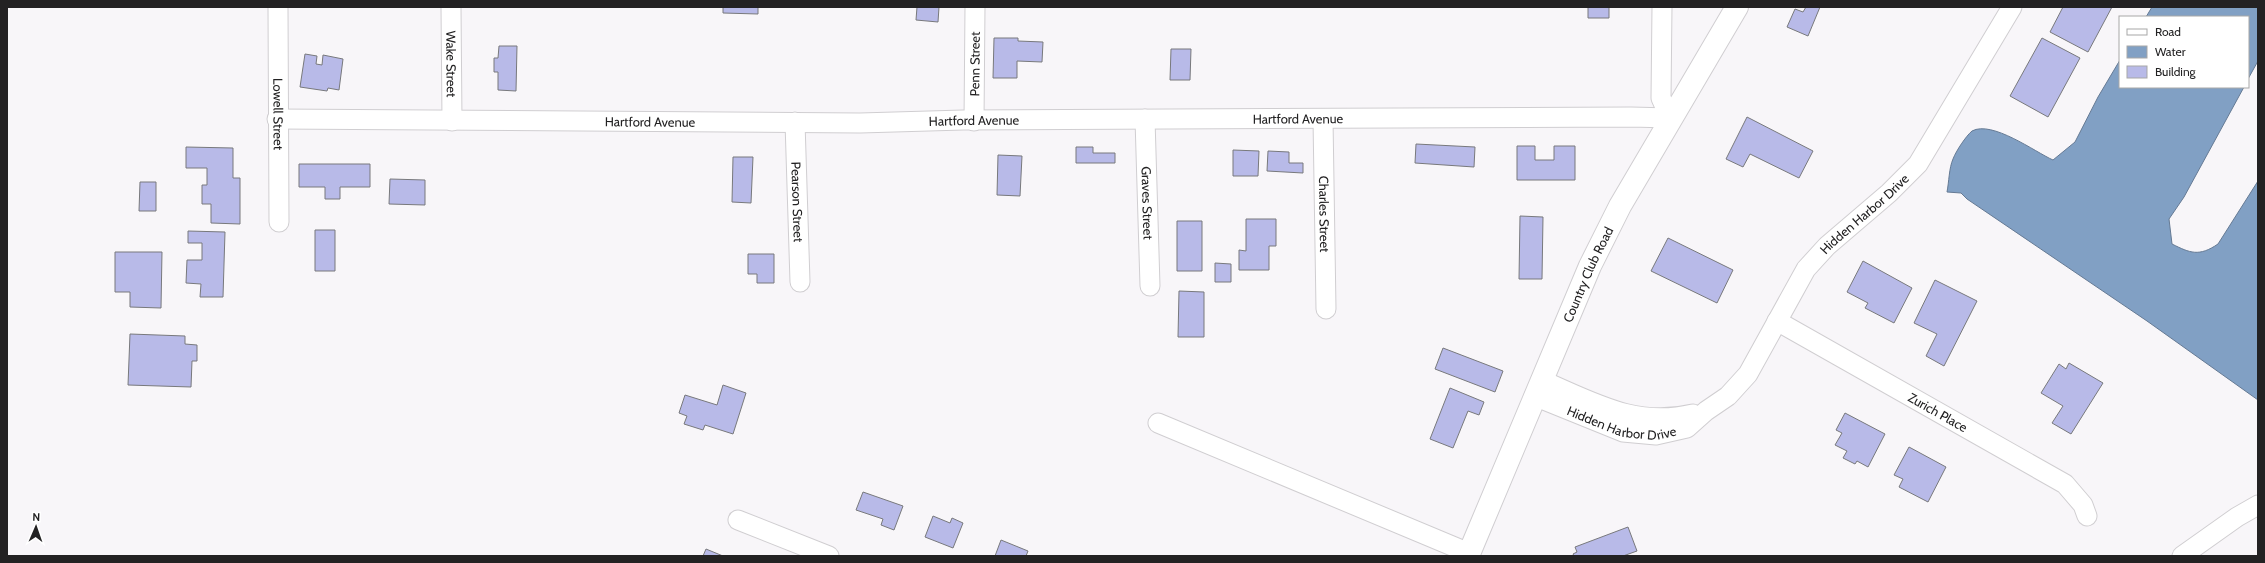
<svg xmlns="http://www.w3.org/2000/svg" width="2265" height="563" font-family="Cabin,sans-serif">
	<rect width="100%" height="100%" fill="#f8f6f9"/>
	<path fill="#81a0c4" stroke="#657a94" d="M2152,7H2258V61L2248,79V17H2146Z
		M2120,60V87H2244L2184,197L2169,219L2172,244C2190,253 2199,257 2218,244L2258,181V400L2147,321L1967,199L1961,193L1947,192C1949,182 1949,168 1953,159C1956,151 1966,136 1972,131C1992,120 2035,152 2053,160L2075,142L2098,97Z"/>
	<path fill="#b8bae8" stroke="#78797c" d="M723,7H758V14L723,13Z
		M917,7H943H939L938,22L916,20Z
		M1588,7H1609V18H1588Z
		M1806,7H1820L1808,36L1787,27L1795,9L1803,12Z
		M2063,7H2112L2088,52L2050,32Z
		M994,38H1018V41L1043,42L1042,62L1017,61V78H993Z
		M2042,38L2080,58L2048,117L2010,96Z
		M499,46H517L516,91L498,90V72H494V58H498Z
		M1171,49H1191L1190,80H1170Z
		M305,54L317,56L316,64L322,65L323,55L343,59L339,90L328,88L327,91L300,87Z
		M1747,117L1813,151L1799,178L1750,154L1743,167L1726,159Z
		M1416,144L1475,147L1474,167L1415,163Z
		M1517,146H1535V160H1554V146H1575V180H1517Z
		M186,147L233,148V178H240V224L211,223V204H202V185H207V168H186Z
		M1076,147H1093V153H1115V163H1076Z
		M1233,150L1259,151L1258,176H1233Z
		M1268,151L1289,152V163H1303V173L1267,171Z
		M998,155L1022,156L1020,196L997,195Z
		M733,157H753L751,203L732,202Z
		M299,164H370V187H340V199H325V187H299Z
		M390,179L425,180V205L389,204Z
		M140,182H156V211H139Z
		M1520,216L1543,217L1542,279H1519Z
		M1246,219H1276V246H1269V270H1239V250L1246,251Z
		M1177,221H1202V271H1177Z
		M315,230H335V271H315Z
		M188,231L225,232L223,297H200L201,284L186,283L187,260H202V243H188Z
		M1668,238L1733,270L1717,303L1651,271Z
		M115,252H162L161,308L130,307V292H115Z
		M748,254H774V283H757V274H748Z
		M1863,261L1912,288L1894,323L1865,308L1868,303L1847,292Z
		M1215,263L1231,264V282H1215Z
		M1935,280L1977,301L1944,366L1926,356L1937,334L1914,323Z
		M1179,291L1204,292V337H1178Z
		M130,334L185,336V344L197,345V361H192L191,387L128,385Z
		M1443,348L1503,371L1495,392L1435,369Z
		M2069,363L2103,383L2071,434L2052,423L2063,406L2041,393L2059,364L2066,369Z
		M723,385L746,393L733,434L705,425L703,430L684,424L687,416L679,413L685,395L717,405Z
		M1450,388L1484,402L1479,415L1468,411L1453,448L1430,439Z
		M1845,413L1885,434L1868,467L1857,461L1855,464L1843,458L1847,451L1835,445L1842,433L1836,430Z
		M1909,447L1946,467L1928,502L1899,487L1903,479L1894,475Z
		M863,492L903,506L894,530L881,525L883,519L856,510Z
		M933,516L950,523L952,518L963,523L953,548L925,537Z
		M1628,527L1637,551L1623,556H1574L1573,554L1577,552L1575,547Z
		M1001,540L1028,551L1026,556H995Z
		M706,549L723,556H703Z"/>
	<g fill="none" stroke-linecap="round" stroke-linejoin="round">
		<defs>
			<g id="minor">
				<path id="s1" d="M278,7L279,222"/>
				<path id="s2" d="M451,7L452,121"/>
				<path id="s3" d="M277,119L860,123L963,120L1631,117L1670,118L1661,98L1662,7"/>
				<path id="s4" d="M1145,119L1150,286"/>
				<path id="s5" d="M1323,119L1326,309"/>
				<path id="s6" d="M974,121L975,7"/>
				<path id="s7" d="M795,122L800,282"/>
				<path id="s8" d="M1777,321L2065,484L2083,505L2087,516"/>
				<path d="M1541,380C1593,402 1635,428 1693,414"/>
				<path id="s9" d="M1534,396L1623,432L1656,435L1687,428L1706,411L1728,396L1748,374L1806,269L1827,246L1889,193L1918,164L2012,7"/>
				<path d="M1158,423L1469,553"/>
				<path d="M738,520L829,556"/>
				<path d="M2182,556L2237,517L2258,505"/>
			</g>
			<g id="tertiary">
				<path id="s10" d="M1468,556L1590,266L1620,206L1737,7"/>
			</g>
		</defs>
		<use href="#minor" stroke="#d0ced1" stroke-width="21"/>
		<use href="#tertiary" stroke="#d0ced1" stroke-width="24"/>
		<use href="#minor" stroke="#fff" stroke-width="19"/>
		<use href="#tertiary" stroke="#fff" stroke-width="22"/>
	</g>
	<g text-anchor="middle" stroke-width="3.5" stroke-linejoin="round" paint-order="stroke">
		<g font-size="13" fill="#232223" stroke="#fff">
			<text dy="5" stroke="none"><textPath href="#s2" startOffset="57">Wake Street</textPath></text>
			<text dy="5" stroke="none"><textPath href="#s6" startOffset="57">Penn Street</textPath></text>
			<text dy="5" stroke="none"><textPath href="#s1" startOffset="107">Lowell Street</textPath></text>
			<text dy="5" stroke="none"><textPath href="#s3" startOffset="1021">Hartford Avenue</textPath></text>
			<text dy="5" stroke="none"><textPath href="#s3" startOffset="697">Hartford Avenue</textPath></text>
			<text dy="5" stroke="none"><textPath href="#s3" startOffset="373">Hartford Avenue</textPath></text>
			<text dy="5" stroke="none"><textPath href="#s7" startOffset="80">Pearson Street</textPath></text>
			<text dy="5" stroke="none"><textPath href="#s4" startOffset="84">Graves Street</textPath></text>
			<text dy="5" stroke="none"><textPath href="#s5" startOffset="95">Charles Street</textPath></text>
			<text dy="5" stroke="none"><textPath href="#s9" startOffset="443">Hidden Harbor Drive</textPath></text>
			<text dy="5" stroke="none"><textPath href="#s10" startOffset="306">Country Club Road</textPath></text>
			<text dy="5" stroke="none"><textPath href="#s8" startOffset="185">Zurich Place</textPath></text>
			<text dy="5" stroke="none"><textPath href="#s9" startOffset="93">Hidden Harbor Drive</textPath></text>
		</g>
	</g>
	<rect width="2265" height="563" fill="none" stroke="#232223" stroke-width="16"/>
	<rect x="2119" y="16" width="130" height="72" fill="#ffffff" stroke="#a7a7a7"/>
	<rect x="2127" y="29" width="20" height="6" fill="#ffffff" stroke="#a7a7a7"/>
	<text x="2155" y="36" font-size="12" fill="#232223">Road</text>
	<rect x="2127" y="46" width="20" height="12" fill="#81a0c4" stroke="#a7a7a7"/>
	<text x="2155" y="56" font-size="12" fill="#232223">Water</text>
	<rect x="2127" y="66" width="20" height="12" fill="#b8bae8" stroke="#a7a7a7"/>
	<text x="2155" y="76" font-size="12" fill="#232223">Building</text>
	<g transform="translate(36 527) rotate(2)" stroke="#ffffff" stroke-width="3" paint-order="stroke">
	<path d="M0-3L7 15L0 10L-7 15Z" fill="#232223"/>
	<text y="-6" font-size="11" font-weight="bold" text-anchor="middle" fill="#232223">N</text>
	</g>
</svg>
